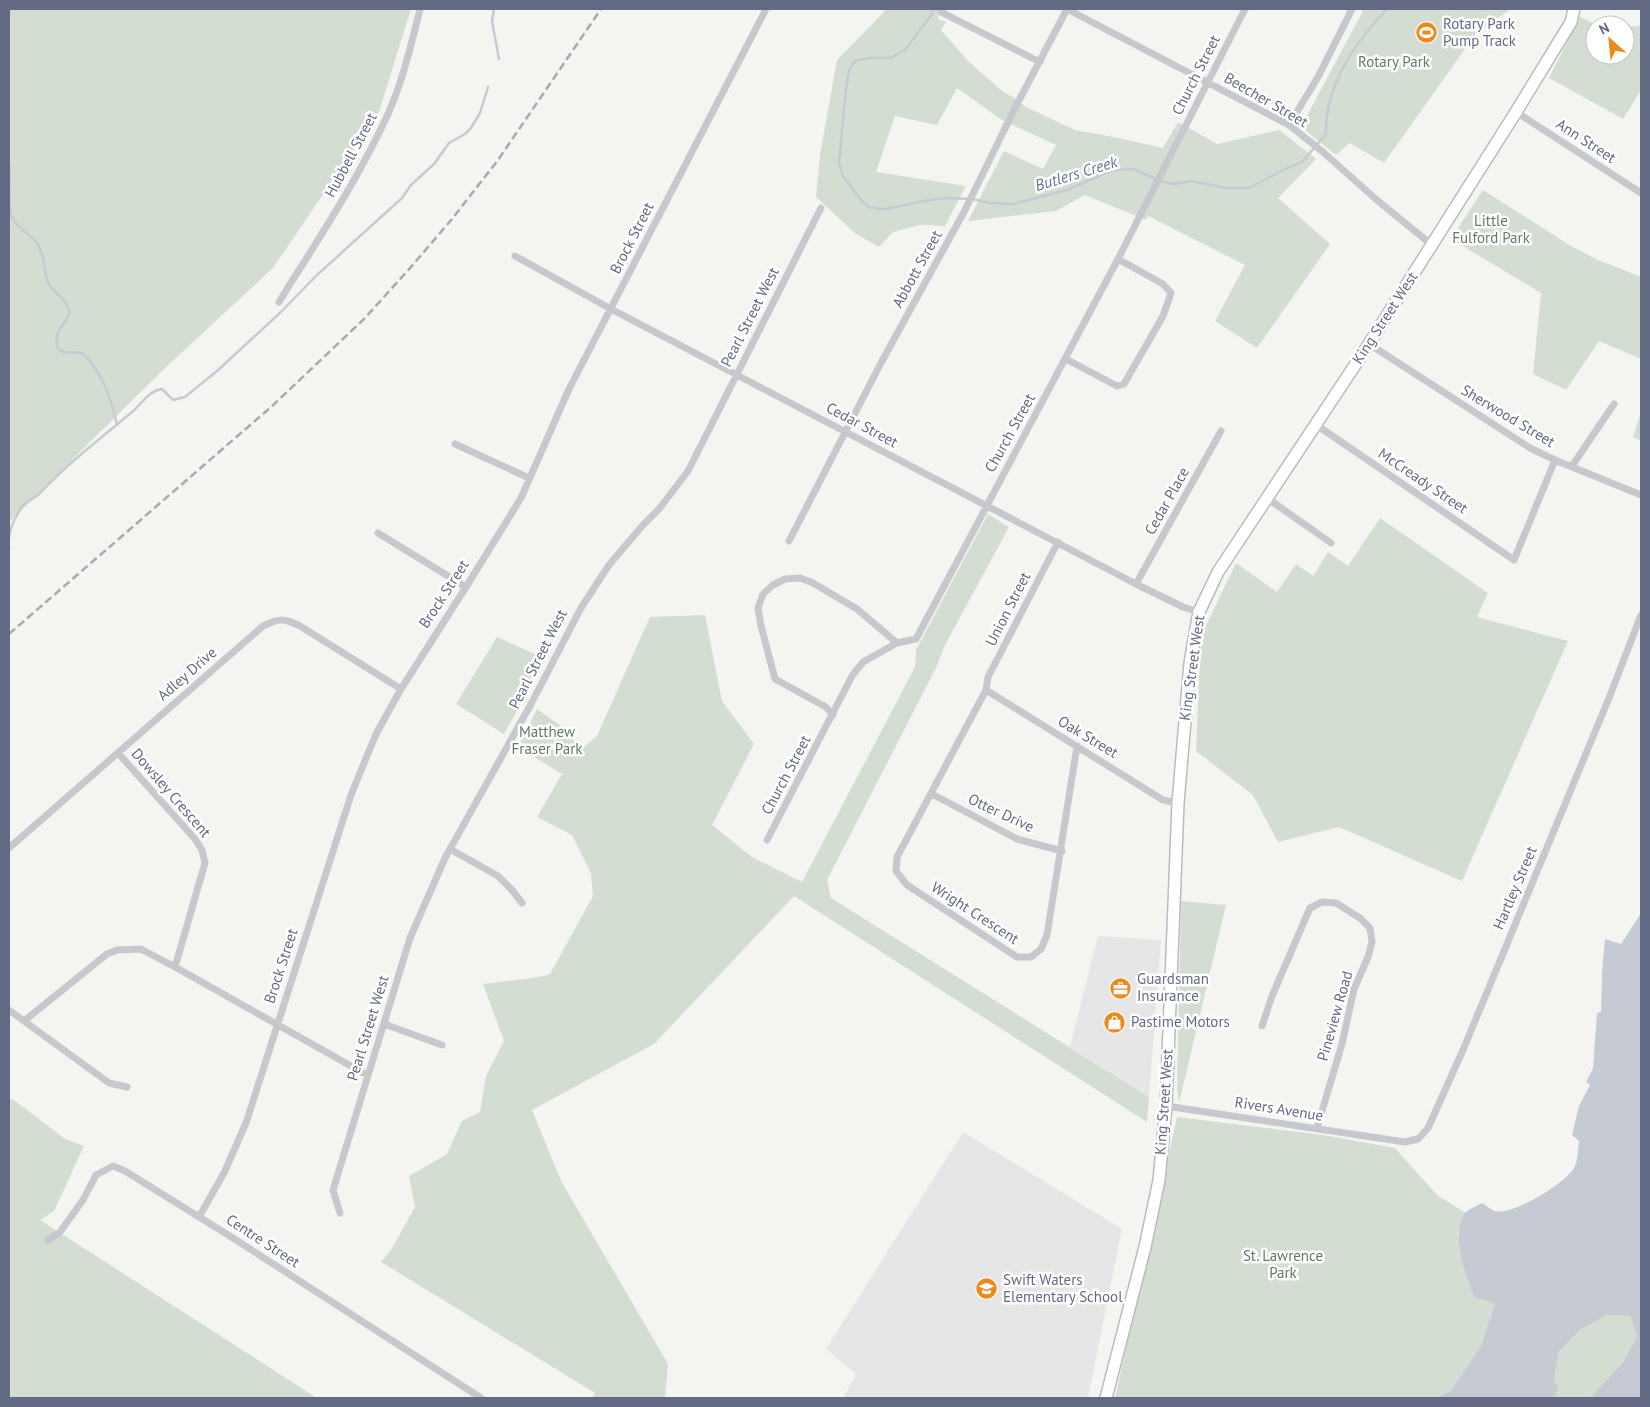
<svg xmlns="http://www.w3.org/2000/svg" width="1650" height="1407" font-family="'PT Sans',sans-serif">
	<rect width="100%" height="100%" fill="#f4f5f1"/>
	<path fill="#e5e6e5" d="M1098,936L1161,940L1149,1097L1070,1047Z
		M963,1132L1122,1229L1088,1398H843L856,1374L826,1349Z"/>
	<path fill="#d3ddd2" d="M9,9H411L379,112L273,268L164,369L9,522Z
		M887,9H939L938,19L946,22L941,30L967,60L1003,92L1013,97L1026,107L1075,130L1114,137L1163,148L1178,122L1217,144L1279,130L1316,159L1278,198L1330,244L1257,348L1215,321L1245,265L1148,216L1146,220L1085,195L1056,211L968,221L1004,151L1043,169L1056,145L1002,120L957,88L937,125L895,116L876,172L966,186L945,226L920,225L893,232L879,247L856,234L816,197L820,155L837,60Z
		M1364,9H1511L1477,32L1384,163L1350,143L1336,155L1301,127Z
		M1580,17L1597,25H1595V55H1625V28L1641,25V90L1623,119L1549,78Z
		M1483,190L1571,246L1598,260L1641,277V359L1599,341L1566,390L1533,374L1541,293L1451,239Z
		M1641,411V441L1633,437Z
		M988,514L1009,527L945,645L936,668L827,880L831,898L1149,1097L1147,1122L794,896L654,1044L532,1110L561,1181L668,1364L665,1398H593L595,1393L381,1262L391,1250L415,1207L409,1176L447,1154L462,1121L480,1112L486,1076L504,1041L483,984L539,977L550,974L593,896L591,873L572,835L537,817L562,774L518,747L537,709L568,731L580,750L597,736L650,617L705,615L722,701L754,744L712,825L752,857L802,882L915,667L916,650Z
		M1380,518L1488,593L1477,617L1568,641L1462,881L1339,827L1278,842L1253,795L1196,751L1201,636L1236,563L1277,592L1296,564L1313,576L1328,552L1348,566Z
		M497,637L546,659L504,734L456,704Z
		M1181,901L1226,905L1179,1103L1177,1089Z
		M9,1099L14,1100L65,1139L84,1146L54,1211L40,1220L317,1398H9Z
		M1177,1117L1323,1135L1395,1148L1438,1196L1466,1213L1458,1234L1495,1303L1481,1346L1451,1392L1437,1398H1115Z
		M1608,1315L1630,1316L1637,1336L1623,1362L1590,1398H1554L1559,1388L1554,1381L1559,1352L1580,1330Z"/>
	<path fill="#c6cbd3" d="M1641,913V1398H1590L1623,1362L1637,1336L1630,1316L1608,1315L1580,1330L1559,1352L1554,1381L1559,1388L1554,1398H1437L1451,1391L1481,1346L1495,1303L1474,1297C1466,1275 1450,1235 1465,1213C1469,1209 1477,1206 1482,1203C1486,1205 1491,1210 1495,1211C1512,1216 1566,1183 1574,1168C1578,1161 1578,1149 1579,1141L1572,1135L1579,1106L1590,1085L1586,1082L1593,1068L1597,1013L1601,1012L1602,973L1605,939L1621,944Z"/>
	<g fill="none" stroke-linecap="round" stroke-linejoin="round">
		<path stroke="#c6cbd3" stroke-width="2.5" d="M494,9L492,21L499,59
			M932,9V14L905,50L890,58H871L857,60L853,63L849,70L846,89L839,163L843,176L861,200L869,207L880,209H887L923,201L944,198L973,199L990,203L1013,204L1067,190L1113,170L1125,169H1133L1163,182L1175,184L1191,181L1226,188H1249L1283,170L1302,162L1326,134C1324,87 1356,41 1387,9
			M9,164C11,178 7,206 12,217C17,230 32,234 38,245C46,257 43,270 48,282C53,293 65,297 69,309C73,320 49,329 59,350L64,352L82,353C103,372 111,399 117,425
			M9,538C10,527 15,517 22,507C27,501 35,498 40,493C68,463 101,438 132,412C142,404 148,391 162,389L173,400L185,397L217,371L281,312L317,275L402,198L411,185L434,164L449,143L465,134L471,128L480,113L488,87
			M9,546V550"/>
		<defs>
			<path id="primary" d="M1106,1398L1145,1247L1159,1180L1166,1106L1178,803L1190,663L1199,612L1218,572L1369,344L1516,112L1571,22L1574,9"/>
		</defs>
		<use href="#primary" stroke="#b9bbc0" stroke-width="14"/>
		<path stroke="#c7c8cd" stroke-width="7" d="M1067,9L1289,125L1323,152L1378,201L1432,245
			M941,12L1040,62
			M1516,112L1641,193
			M1289,125L1318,77L1352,9
			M515,256L611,309L1136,584L1183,607L1199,612
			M279,302C317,241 358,180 388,114C403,80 411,45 420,9
			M1369,344L1530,448L1555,460L1641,495
			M1066,359L1117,386L1124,384L1163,316L1171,293L1163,284L1118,259
			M1315,424L1514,560L1555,460
			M455,444L529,478
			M1572,466L1614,404
			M1267,498L1331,543
			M378,533L466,587
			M789,541L882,361L964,212L1015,108L1067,9
			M1058,542L988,677L986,690L897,857L896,871L907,885L1017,957H1031L1041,949L1047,935L1077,746
			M1136,584L1221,431
			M986,690L1163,800L1178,803
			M833,715L826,707L775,679L761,626L758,608L763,594L773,585L785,579L800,578L813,583L857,609L897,643
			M118,753L195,839L202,850L205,863L175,967
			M932,794L1017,839L1062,851
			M767,840L852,676L863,662L897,643L916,639L1118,259L1245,9
			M9,848L263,626C279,618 284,618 300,626L401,689
			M450,849L498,876L512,890L522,903
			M9,1010L24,1021L107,954L117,950L141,949L175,967L367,1075
			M24,1021L109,1083L127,1087
			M384,1024L442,1045
			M1262,1026L1272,996L1310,908L1322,902L1336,903L1360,918L1370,928L1372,942L1368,957L1354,989L1342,1044L1317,1128
			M1166,1106L1405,1142L1418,1139L1428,1128L1463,1050L1609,698L1641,615
			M340,1213L333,1190L410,938L445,858L531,704L581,608L609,565L643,525L659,509L688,471L821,208
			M199,1217L224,1173L246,1123L351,795L376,734L401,689L466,587L521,498L569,389L766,9
			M48,1240L60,1232L83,1200L96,1175L113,1166L125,1171L233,1238L481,1398"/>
		<use href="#primary" stroke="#fff" stroke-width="11"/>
		<path stroke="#a6a9b1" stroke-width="2.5" stroke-dasharray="8 4" stroke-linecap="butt" d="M9,634L271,407L364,319L411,267L452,219L498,160L601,9"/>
	</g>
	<defs>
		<symbol id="stadium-disc" viewBox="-11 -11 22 22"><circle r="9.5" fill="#ec8a1b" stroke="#fff"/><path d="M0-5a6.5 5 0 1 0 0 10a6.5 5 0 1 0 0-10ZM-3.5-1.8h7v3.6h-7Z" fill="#fff"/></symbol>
		<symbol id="office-disc" viewBox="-11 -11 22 22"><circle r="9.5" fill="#ec8a1b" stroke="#fff"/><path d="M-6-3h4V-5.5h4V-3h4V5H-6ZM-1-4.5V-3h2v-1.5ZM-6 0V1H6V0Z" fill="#fff"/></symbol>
		<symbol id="shop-disc" viewBox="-11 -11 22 22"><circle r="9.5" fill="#ec8a1b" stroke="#fff"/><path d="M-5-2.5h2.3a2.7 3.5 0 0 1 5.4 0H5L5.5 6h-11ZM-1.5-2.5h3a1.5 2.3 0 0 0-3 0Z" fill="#fff"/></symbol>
		<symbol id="school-disc" viewBox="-11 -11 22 22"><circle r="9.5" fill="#ec8a1b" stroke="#fff"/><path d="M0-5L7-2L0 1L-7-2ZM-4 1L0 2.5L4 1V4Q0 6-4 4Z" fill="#fff"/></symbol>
	</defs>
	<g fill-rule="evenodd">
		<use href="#stadium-disc" x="1414" y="20" width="25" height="25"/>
		<use href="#office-disc" x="1108" y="976" width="25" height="25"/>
		<use href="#shop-disc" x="1102" y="1010" width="25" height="25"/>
		<use href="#school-disc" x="974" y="1276" width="25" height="25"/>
	</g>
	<g text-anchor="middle" stroke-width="5" stroke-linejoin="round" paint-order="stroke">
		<g font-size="15" fill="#636b84" stroke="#fff" text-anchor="start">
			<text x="1443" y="29">Rotary Park<tspan x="1443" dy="17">Pump Track</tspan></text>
			<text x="1137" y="984">Guardsman<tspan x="1137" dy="17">Insurance</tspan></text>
			<text x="1131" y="1027">Pastime Motors</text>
			<text x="1003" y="1285">Swift Waters<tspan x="1003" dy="17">Elementary School</tspan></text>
		</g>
		<g font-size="15" fill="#627b64" stroke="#fff">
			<text x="1394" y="67">Rotary Park</text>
			<text x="1491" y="226">Little<tspan x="1491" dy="17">Fulford Park</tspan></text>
			<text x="547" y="737">Matthew<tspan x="547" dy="17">Fraser Park</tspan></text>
			<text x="1283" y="1261">St. Lawrence<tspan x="1283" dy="17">Park</tspan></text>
		</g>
		<g font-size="15" fill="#636b84" stroke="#fff">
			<text transform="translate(1196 75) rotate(-63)" y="5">Church Street</text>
			<text transform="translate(1266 100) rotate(30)" y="5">Beecher Street</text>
			<text transform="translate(1586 141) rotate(33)" y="5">Ann Street</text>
			<text transform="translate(351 155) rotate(-62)" y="5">Hubbell Street</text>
			<text transform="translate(632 238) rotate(-63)" y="5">Brock Street</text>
			<text transform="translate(917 269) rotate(-61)" y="5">Abbott Street</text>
			<text transform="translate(750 317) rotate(-63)" y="5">Pearl Street West</text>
			<text transform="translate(1385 318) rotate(-57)" y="5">King Street West</text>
			<text transform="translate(1508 416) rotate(31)" y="5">Sherwood Street</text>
			<text transform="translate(862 425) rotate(28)" y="5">Cedar Street</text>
			<text transform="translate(1010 433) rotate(-61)" y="5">Church Street</text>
			<text transform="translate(1423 481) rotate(34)" y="5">McCready Street</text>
			<text transform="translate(1167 501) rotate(-61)" y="5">Cedar Place</text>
			<text transform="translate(444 594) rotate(-57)" y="5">Brock Street</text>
			<text transform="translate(1008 609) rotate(-63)" y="5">Union Street</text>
			<text transform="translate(538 659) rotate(-63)" y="5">Pearl Street West</text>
			<text transform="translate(1192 668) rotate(-82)" y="5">King Street West</text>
			<text transform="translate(187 674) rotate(-41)" y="5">Adley Drive</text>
			<text transform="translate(1088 737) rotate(31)" y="5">Oak Street</text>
			<text transform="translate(786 775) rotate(-62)" y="5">Church Street</text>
			<text transform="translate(171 793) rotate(49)" y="5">Dowsley Crescent</text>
			<text transform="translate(1001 813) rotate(25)" y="5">Otter Drive</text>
			<text transform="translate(1515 888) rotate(-67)" y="5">Hartley Street</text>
			<text transform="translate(975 913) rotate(33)" y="5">Wright Crescent</text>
			<text transform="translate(281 966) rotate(-72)" y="5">Brock Street</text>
			<text transform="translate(1335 1016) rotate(-74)" y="5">Pineview Road</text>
			<text transform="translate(368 1028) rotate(-73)" y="5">Pearl Street West</text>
			<text transform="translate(1164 1102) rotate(-86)" y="5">King Street West</text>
			<text transform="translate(1279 1109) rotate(9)" y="5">Rivers Avenue</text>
			<text transform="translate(263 1241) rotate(33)" y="5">Centre Street</text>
		</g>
		<g font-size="16" font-style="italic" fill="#67788f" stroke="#fff">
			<text transform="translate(1076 173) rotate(-17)" y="6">Butlers Creek</text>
		</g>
	</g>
	<rect width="1650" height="1407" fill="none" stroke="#636b84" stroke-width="20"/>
	<g transform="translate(1610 40) rotate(333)"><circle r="24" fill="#ffffff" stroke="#c1c4ce"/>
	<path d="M0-4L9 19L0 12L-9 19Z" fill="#ec8a1b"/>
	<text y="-8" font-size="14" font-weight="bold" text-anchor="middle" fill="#636b84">N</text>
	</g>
</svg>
